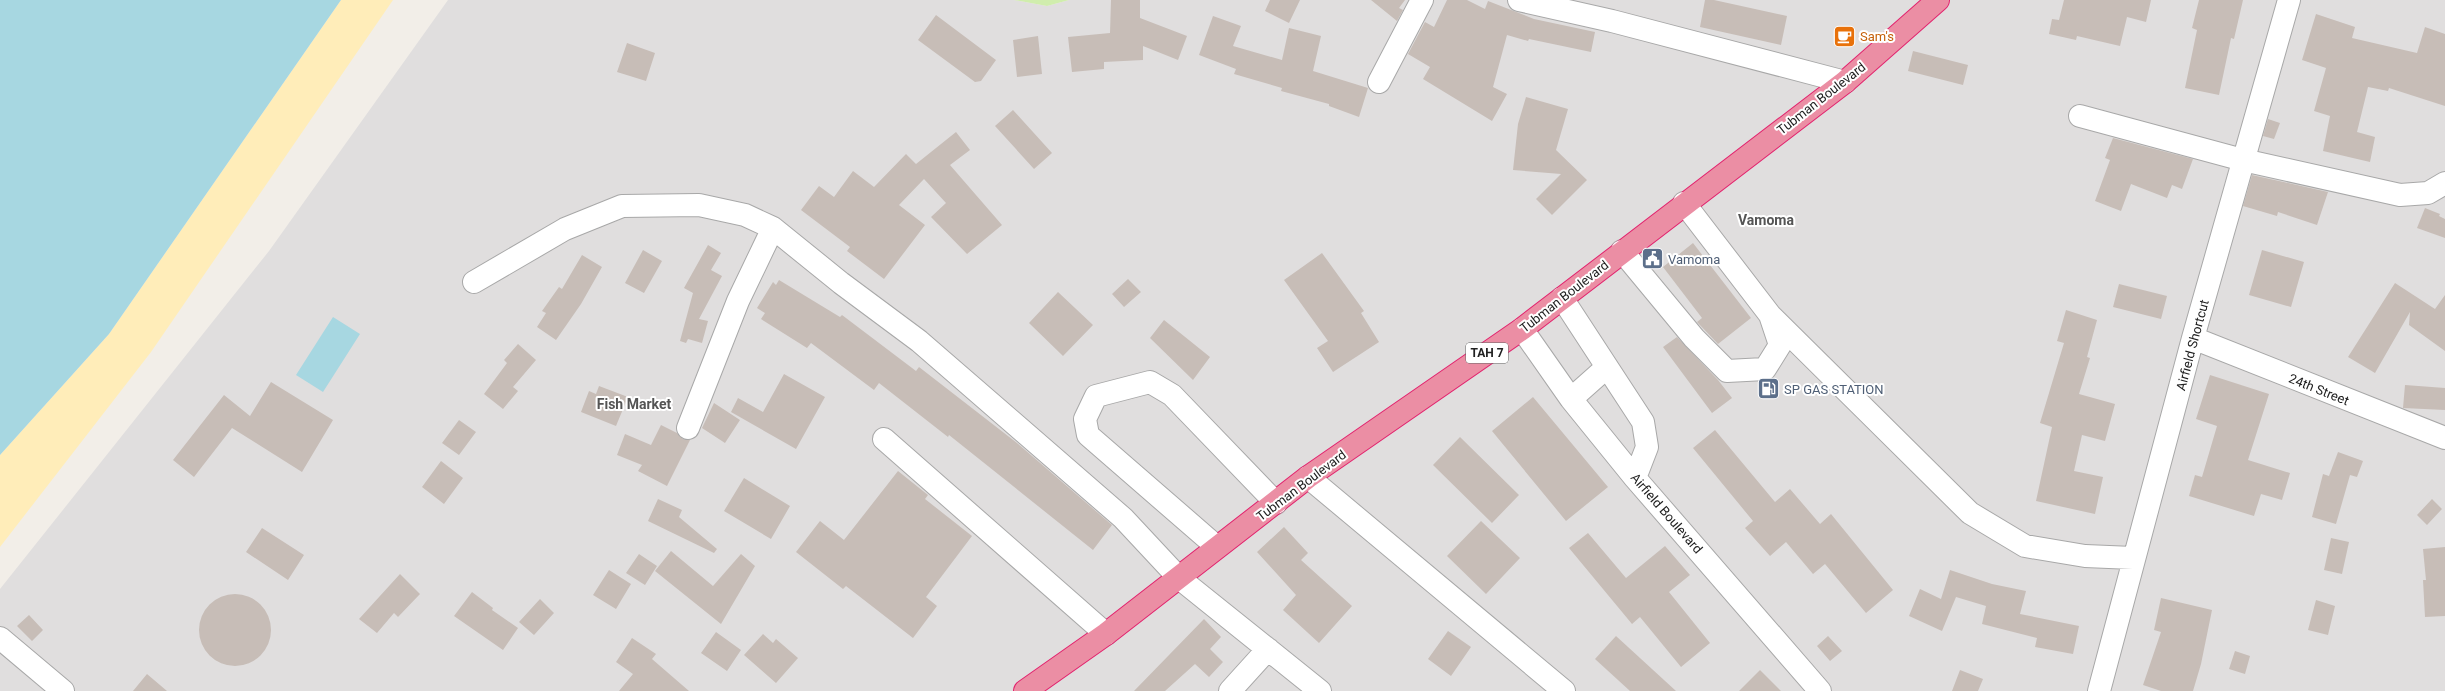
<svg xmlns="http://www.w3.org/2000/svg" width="2445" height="691" font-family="Roboto,sans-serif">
	<rect width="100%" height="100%" fill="#f2eee8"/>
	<path fill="#e0dede" d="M448,0H1014L1047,6L1069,0H2445V691H0V589L269,251Z"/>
	<path fill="#d0edad" d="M1014,0H1069L1047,6Z"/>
	<path fill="#ffedb9" d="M341,0H393L151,352L0,547V455L109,334Z"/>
	<path fill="#a7d7e1" d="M0,0H341L109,334L0,455Z
		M333,317L360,334L323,392L296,375Z"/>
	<path fill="#c7bdb7" d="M1111,0H1140V18L1187,36L1178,60L1143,46V60L1104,62V69L1072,72L1068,37L1110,33Z
		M1270,0H1300L1289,23L1265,11Z
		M1371,0H1405L1399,8L1403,10L1397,21Z
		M1447,0H1467L1485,9L1488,1L1534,19L1595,32L1591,52L1529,39L1528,41L1507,35L1493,87L1507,94L1492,121L1423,79L1430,67L1408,54L1425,22L1434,27Z
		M1705,0H1714L1787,16L1781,45L1700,27Z
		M2064,0H2151L2146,22L2127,17L2120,46L2077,36L2076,40L2049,34L2052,19L2059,20Z
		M2199,0H2243L2234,39L2231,38L2219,95L2185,88L2197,30L2192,28Z
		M2316,14L2355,27L2352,38L2417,53L2425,27L2445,34V106L2389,88L2388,91L2368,87L2357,132L2375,137L2370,162L2323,151L2330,116L2314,111L2326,68L2302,60Z
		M936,15L996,60L981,81L975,82L918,40Z
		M1213,16L1241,26L1233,46L1282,60L1289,28L1321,36L1313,71L1368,88L1359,117L1329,106V104L1281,91L1282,88L1234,74L1236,69L1199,55Z
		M1038,36L1042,74L1017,77L1013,40Z
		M627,43L655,53L646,81L617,72Z
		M1913,51L1968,65L1963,85L1908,71Z
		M1526,97L1568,109L1556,150L1587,180L1552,215L1536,199L1561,174L1513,170L1518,124Z
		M1013,110L1052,153L1034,169L995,126Z
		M2268,119L2280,123L2274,139L2263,136Z
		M956,132L970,150L950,165L1002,225L967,254L931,217L946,203L924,179L899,205L925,225L884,279L847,251L850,247L801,210L819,186L834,197L853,171L874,187L906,154L916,164Z
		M2113,138L2193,159L2182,189L2172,185L2167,198L2131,184L2121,211L2095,201L2110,160L2105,158Z
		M2252,175L2328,192L2317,225L2278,212L2277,216L2243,206Z
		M2425,208L2440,214L2439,216L2445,219V238L2417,228Z
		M1693,243L1751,318L1718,344L1697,322L1702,318L1663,267Z
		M708,245L721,253L711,270L722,276L699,319L708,321L702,343L688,339L686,343L680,341L693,293L684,288Z
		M643,250L662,261L644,293L625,283Z
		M2262,250L2304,262L2291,307L2249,295Z
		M1322,253L1364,311L1361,313L1379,342L1333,372L1317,348L1328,341L1284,280Z
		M582,255L602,267L581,304L556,340L537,327L546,313L542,311L559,287L562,289Z
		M1128,279L1141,292L1124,307L1112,294Z
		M779,280L840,317L842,315L916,371L919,367L1017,443L1112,525L1093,550L949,435L948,437L879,383L874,390L811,343L807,348L761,319L765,313L757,308L773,282L776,285Z
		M2395,283L2435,309L2445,295V351L2409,325L2410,312L2375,373L2348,357Z
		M2119,284L2167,296L2161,319L2113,307Z
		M1058,292L1093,325L1063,356L1029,323Z
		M2066,310L2097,320L2087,357L2090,358L2079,394L2115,404L2105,441L2082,435L2074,471L2103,477L2095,514L2036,501L2052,427L2040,423L2064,343L2057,341Z
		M1164,320L1210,357L1193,380L1150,338Z
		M1677,337L1718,380L1732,398L1712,413L1663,347Z
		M518,344L536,360L513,387L518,391L503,409L484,394L507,363L504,360Z
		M784,374L825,397L796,449L731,412L738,398L763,412Z
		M2210,375L2269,394L2248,460L2290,473L2282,500L2261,494L2254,516L2189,496L2195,475L2202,477L2217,426L2196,419Z
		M271,382L333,420L302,472L232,428L194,477L173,460L224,395L250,416Z
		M2405,385L2445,388V410L2403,408Z
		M599,386L628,397L616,426L581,412L589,391L596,394Z
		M1533,397L1608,487L1566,521L1492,431Z
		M714,403L740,420L725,443L702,428Z
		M459,420L476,432L459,455L442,443Z
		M661,425L677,433L683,439L690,440L667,486L638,471L642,465L617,455L625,434L651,445Z
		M1715,430L1775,502L1790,489L1820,524L1831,514L1893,590L1866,613L1825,564L1813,574L1786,542L1770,556L1745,528L1753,521L1693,448Z
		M1460,437L1519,495L1492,523L1433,465Z
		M2338,452L2363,461L2357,477L2350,475L2336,524L2312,517L2323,474L2329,476Z
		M441,461L463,478L444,504L422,487Z
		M898,471L928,495L925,499L972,536L926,597L937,606L913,638L846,586L843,589L796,552L820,521L844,540Z
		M744,478L790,506L771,539L724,511Z
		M658,499L682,510L679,517L717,549L714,553L648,521Z
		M2432,499L2442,509L2427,525L2417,515Z
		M1481,521L1520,558L1486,594L1447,556Z
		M1284,527L1308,553L1301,560L1352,606L1319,643L1283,610L1296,595L1257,552Z
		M262,528L304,555L288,580L246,552Z
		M1588,533L1626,578L1665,546L1690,575L1669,592L1710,643L1681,667L1640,617L1632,624L1569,548Z
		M2331,538L2349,542L2342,574L2324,570Z
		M2445,547V616L2425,617L2423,580H2426L2423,549Z
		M671,551L713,586L741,554L755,566L721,624L655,571Z
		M639,554L657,566L645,585L626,573Z
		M609,570L631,584L616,609L593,595Z
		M1950,570L1992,584L2026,591L2020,614L2079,626L2073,654L2035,647L2037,638L1982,624L1986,606L1956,597L1942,631L1909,616L1920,589L1941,599Z
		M400,574L420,594L398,617L394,613L377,633L359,619Z
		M472,592L493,608L492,610L518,628L503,650L454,616Z
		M199 630a36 36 0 1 1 72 0a36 36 0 1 1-72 0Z
		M2161,598L2212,610L2201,664L2193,691H2161L2143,685L2161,632L2154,630Z
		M540,599L554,613L534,635L519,622Z
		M2316,600L2335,606L2328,635L2308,630Z
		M29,615L43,630L32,641L17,626Z
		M1204,619L1221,637L1210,649L1223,662L1209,677L1195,664L1165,691H1134Z
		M1448,631L1471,647L1451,676L1428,659Z
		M716,632L741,650L727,671L701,653Z
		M763,634L773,643L776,639L798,658L776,683L744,655Z
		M1616,636L1676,691H1630L1595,659Z
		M1828,636L1842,651L1830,661L1817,646Z
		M632,638L656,654L652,659L689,691H619L633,674L616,662Z
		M2235,651L2250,656L2245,674L2229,669Z
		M1760,670L1781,691H1739Z
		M1960,670L1983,679L1978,691H1952Z
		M147,674L167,691H133Z"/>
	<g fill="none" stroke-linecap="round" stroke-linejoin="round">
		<defs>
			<path id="minor" d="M1519,0L1612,21L1845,82
				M1379,82L1422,0
				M2080,116L2243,160L2400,195L2428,193L2445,183
				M1622,251L1694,338L1727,371L1765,369L1780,345L1770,315L1684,203
				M474,282L565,229L622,206L699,205L745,215L773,228L841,283L919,341L1123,518L1179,578L1320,691
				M1562,298L1643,422L1647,447L1635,478
				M1770,315L1970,513L2025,546L2085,556L2133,558
				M1522,329L1571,399L1635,478L1820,691
				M2193,338L2445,438
				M1571,399L1607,367
				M688,428L738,301L773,228
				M884,439L1106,634
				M1308,477L1564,691
				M1217,547L1088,435L1085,419L1096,396L1150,382L1172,395L1276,503
				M0,638L63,691
				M1230,691L1268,649
				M2099,691L2193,338L2289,0"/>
			<path id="highway" d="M1025,691L1106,634L1308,477L1522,329L1845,82L1938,0"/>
		</defs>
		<use href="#minor" stroke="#a8a8a8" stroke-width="24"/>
		<use href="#highway" stroke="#e2236e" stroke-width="24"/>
		<use href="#minor" stroke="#fff" stroke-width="22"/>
		<use href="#highway" stroke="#eb8ea4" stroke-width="22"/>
	</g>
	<defs>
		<symbol id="cafe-square" viewBox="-11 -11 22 22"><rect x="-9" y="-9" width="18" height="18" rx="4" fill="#e8710a" stroke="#fff"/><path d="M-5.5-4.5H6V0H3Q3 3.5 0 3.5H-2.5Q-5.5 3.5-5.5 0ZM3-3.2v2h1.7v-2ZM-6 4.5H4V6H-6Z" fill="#fff"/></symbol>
		<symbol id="civic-square" viewBox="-11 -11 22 22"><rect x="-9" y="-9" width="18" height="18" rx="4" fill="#5c6f8a" stroke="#fff"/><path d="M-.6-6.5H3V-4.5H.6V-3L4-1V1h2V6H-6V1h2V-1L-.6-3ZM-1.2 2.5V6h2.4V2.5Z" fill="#fff"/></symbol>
		<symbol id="fuel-square" viewBox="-11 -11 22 22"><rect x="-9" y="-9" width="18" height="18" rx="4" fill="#5c6f8a" stroke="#fff"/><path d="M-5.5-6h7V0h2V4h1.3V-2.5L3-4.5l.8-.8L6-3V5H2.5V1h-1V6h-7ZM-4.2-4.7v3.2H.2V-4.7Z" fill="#fff"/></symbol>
	</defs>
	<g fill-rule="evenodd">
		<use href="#cafe-square" x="1832" y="24" width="25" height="25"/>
		<use href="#civic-square" x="1640" y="246" width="25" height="25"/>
		<use href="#fuel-square" x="1756" y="376" width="25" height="25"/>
	</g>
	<g text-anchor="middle" stroke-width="4" stroke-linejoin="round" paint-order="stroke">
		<rect fill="#fff" stroke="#646464" stroke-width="1" x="1466" y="343" width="42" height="20" rx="3"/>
		<g font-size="12" font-weight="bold" fill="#212121">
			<text x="1487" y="357">TAH 7</text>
		</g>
		<g font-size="13" fill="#c56008" stroke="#fff" text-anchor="start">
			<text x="1860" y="41">Sam's</text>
		</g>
		<g font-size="13" fill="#212121" stroke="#fff">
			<text transform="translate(1821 98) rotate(-38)" y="5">Tubman Boulevard</text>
			<text transform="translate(1564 296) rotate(-38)" y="5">Tubman Boulevard</text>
			<text transform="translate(2192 345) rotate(-75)" y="5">Airfield Shortcut</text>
			<text transform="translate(2319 389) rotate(22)" y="5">24th Street</text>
			<text transform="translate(1301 485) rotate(-37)" y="5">Tubman Boulevard</text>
			<text transform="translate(1667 513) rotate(49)" y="5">Airfield Boulevard</text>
		</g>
		<g font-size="13" fill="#4e5e75" stroke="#fff" text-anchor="start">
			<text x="1668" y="264">Vamoma</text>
			<text x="1784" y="394">SP GAS STATION</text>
		</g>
		<g font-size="14" font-weight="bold" fill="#545454" stroke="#fff">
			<text x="1766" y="225">Vamoma</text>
			<text x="634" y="409">Fish Market</text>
		</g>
	</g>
</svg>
